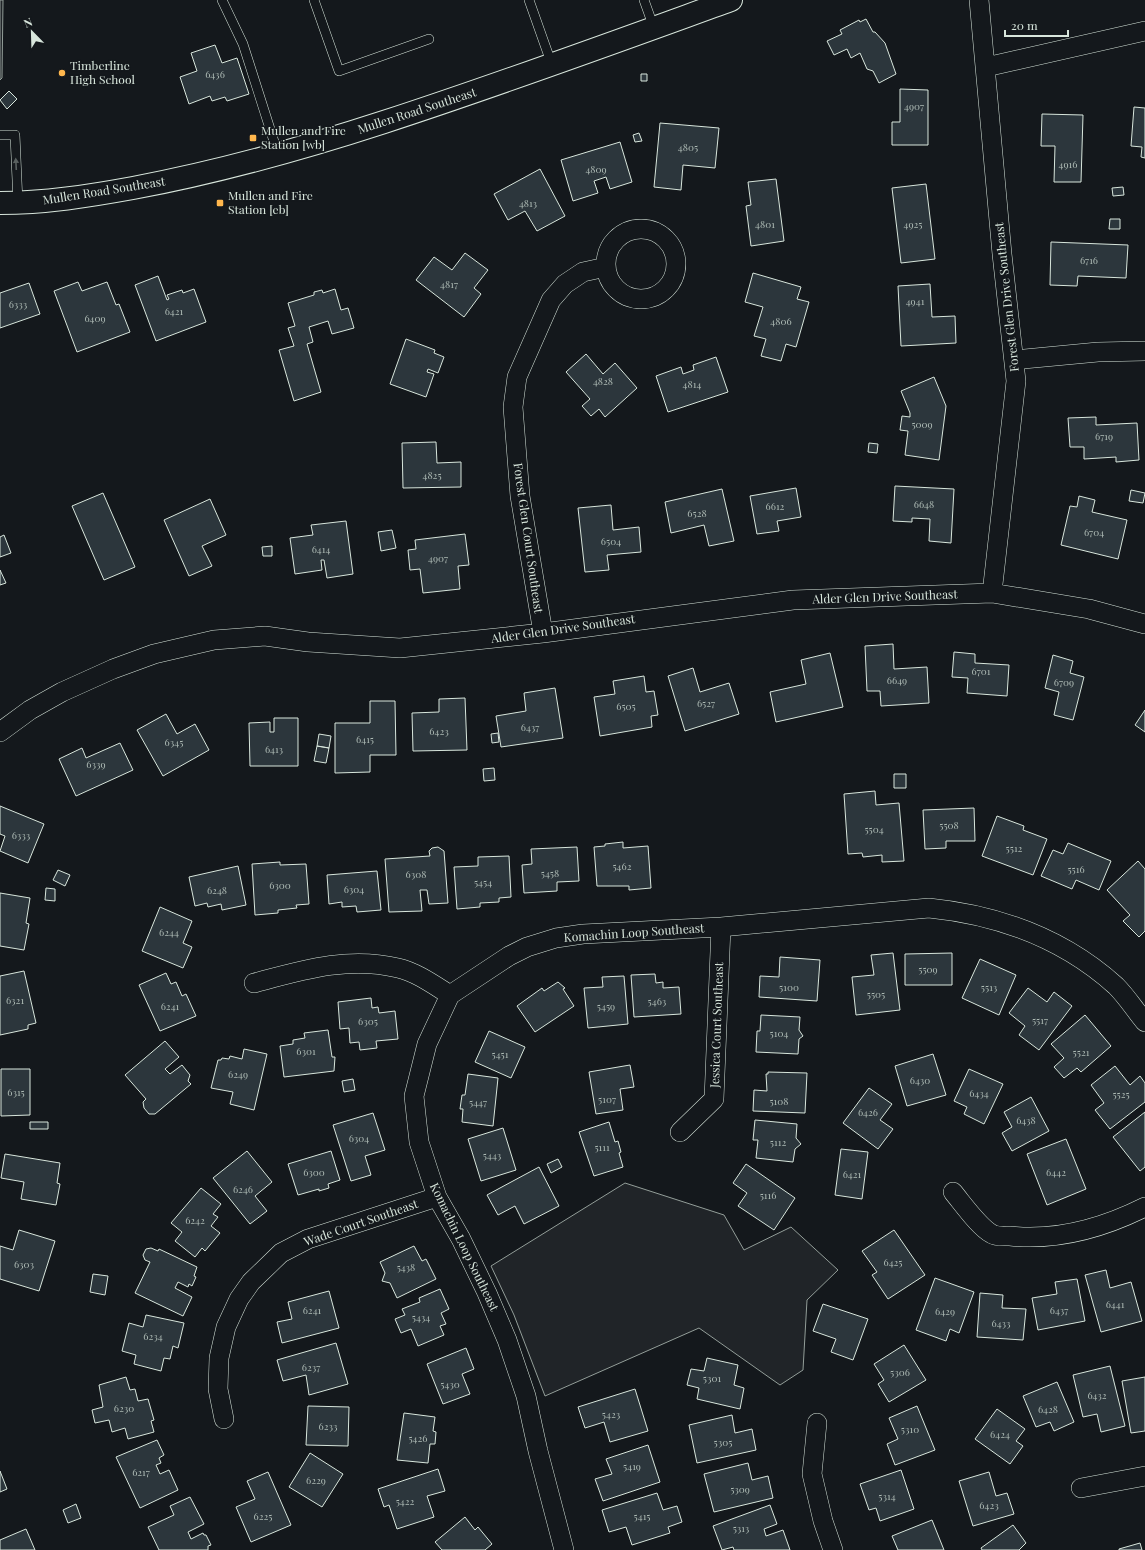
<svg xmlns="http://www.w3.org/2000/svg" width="1145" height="1550" font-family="'Playfair Display',serif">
	<rect width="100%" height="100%" fill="#14181c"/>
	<path fill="#202428" stroke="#939e99" d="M0,0H3L2,78L0,80Z
		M625,1183L724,1215L744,1250L791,1227L838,1270L807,1300L803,1370L780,1385L699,1328L545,1396L514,1315L491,1266Z"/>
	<path fill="#2c363c" stroke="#d8e6dc" d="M866,19L873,32H875L885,43L896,74L879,83L873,71L867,69L860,53L851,58L847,49L834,55L827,41L842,34L840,30L859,20L860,22Z
		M215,45L222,63L237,58L249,94L227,101L225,97L212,101L210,96L189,104L180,77L197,71L191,53Z
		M641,74H647V81H641Z
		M900,89L928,90V145H892V122H900Z
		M9,91L17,99L7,109L0,100Z
		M1134,107L1145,108V158L1141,157L1142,147L1131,146Z
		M1042,114L1083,115L1081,182H1054L1055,146H1041Z
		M660,123L719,128L715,168L683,165L681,190L654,187Z
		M639,133L642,141L635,142L633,135Z
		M620,142L632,182L610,189L606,177L594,181L598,193L573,201L561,160Z
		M540,169L565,216L537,231L525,211L508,220L494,194Z
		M776,179L784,241L751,246L746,206L751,205L748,182Z
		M926,184L935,259L901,263L892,188Z
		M1123,187L1124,195L1113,196L1112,188Z
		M1110,219H1120V229H1109Z
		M1051,242L1128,245L1126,278L1078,276L1077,286L1050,285Z
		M465,253L488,270L474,288L481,294L464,317L416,280L434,257L452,270Z
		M753,273L801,287L797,299L809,302L796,347L786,344L781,361L761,356L766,339L754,336L763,307L745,302Z
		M158,276L167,300L169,299L167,295L182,290L183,293L194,289L206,322L156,341L135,285Z
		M78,282L82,291L107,282L116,305L119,304L130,332L77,352L54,291Z
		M29,283L40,314L0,328V293Z
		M930,284L932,317L955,316L956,343L901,346L898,286Z
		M335,289L341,310L348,308L354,328L332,334L328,321L309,327L313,342L307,344L321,392L294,401L279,350L294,346L288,328L295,326L288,303L314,295V292L322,290L323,293Z
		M406,339L435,350L434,353L444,357L438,373L428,369L427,372L434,374L426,397L390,384Z
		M586,354L603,374L615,363L637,388L605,417L599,409L591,416L582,406L590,399L566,372Z
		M716,357L728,392L668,412L656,376L681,367L683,374L694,370L693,365Z
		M934,377L946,406L939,460L905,455L908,431L900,430L902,416L910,417V413L901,391Z
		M1096,417V425L1137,423L1139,460L1116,462V457L1084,459V447H1070L1068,418Z
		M436,442L437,463L461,462V487L403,488L402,443Z
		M869,443L878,444L877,453L868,452Z
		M895,486L954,489L951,543L929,541L930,519L912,518V522L893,521Z
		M796,488L801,517L777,521L779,531L757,534L750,496Z
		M722,489L734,541L709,546L704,525L671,533L665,502Z
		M1131,490L1145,493L1143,503L1129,501Z
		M103,493L135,567L104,580L72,506Z
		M1079,496L1095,500L1092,512L1127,520L1118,559L1061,545L1070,506L1077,507Z
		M210,499L226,535L202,546L212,566L189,576L164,520Z
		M611,505L613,530L639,527L641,552L607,555L609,570L585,572L578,508Z
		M346,521L353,574L327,578L324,560H321L322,570L295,574L290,538L313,535L311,525Z
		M392,530L396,548L381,551L378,532Z
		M465,534L469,565L458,566L460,589L423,593L420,569L410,570L408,550L416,549L415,540Z
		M4,535L11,553L0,557V537Z
		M272,546V556H263L262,547Z
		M0,570L6,583L0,585Z
		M893,644L894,669L927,667L929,703L881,706L880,691H867L865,646Z
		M954,652L975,654V663L1009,665L1007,696L967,693L968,678L952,677Z
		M830,653L843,707L776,722L770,692L806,684L801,660Z
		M1053,655L1073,661L1070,673L1084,677L1073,720L1054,715L1059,692L1045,688Z
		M693,668L700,692L729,683L739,714L685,731L668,676Z
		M644,676L646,692L654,691L658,715L651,716L652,727L600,736L594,697L615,694L613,681Z
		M555,688L563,738L501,747L496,716L526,711L524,693Z
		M465,698L467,750L413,751L412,713L439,712V699Z
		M370,701H395L396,755H370V772L335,773V723H370Z
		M1145,710V732L1135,725Z
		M166,714L177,734L195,724L209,750L163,776L137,730Z
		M274,718H298V766H250L249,723L270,722V732H274Z
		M498,733L499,742L492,743L491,734Z
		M319,734L331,736L329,748L317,746Z
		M120,743L133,770L76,796L59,759L82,748L86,758Z
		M317,746L329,748L326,763L314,761Z
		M494,768L495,780L484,781L483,769Z
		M894,774H906V788H894Z
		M875,791L876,805L899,803L904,861L882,862V855L863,857L862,853L848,854L844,794Z
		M0,806L44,824L28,863L0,851L5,836L0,834Z
		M974,808L975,841H946V848L925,849L923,810Z
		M997,816L1024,826L1023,830L1047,839L1033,875L982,856Z
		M623,842V848L648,846L651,888L629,890V886H597L594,847L605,846V844Z
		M1068,843L1111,861L1099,890L1076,880L1072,889L1041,876L1053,850L1063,854Z
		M438,847L444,851L448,903L429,904L427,890H420L422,911L389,912L385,859L430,856L429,851L432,848Z
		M577,847L579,881L557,882V891L524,893L522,865L532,864L531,849Z
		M509,856L511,897L499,898V902L480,903V907L457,909L454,867L478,866V857Z
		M1138,861L1145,869V931L1139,937L1123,921L1130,915L1107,890Z
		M280,862V865L306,864L309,904L296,905L297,908L278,910V913L255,915L252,864Z
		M238,866L246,905L222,910L221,904L208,907L207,903L195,906L189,877Z
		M58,870L70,875L65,886L53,880Z
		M377,871L381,910L357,912L356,906L342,907V902L329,904L327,875Z
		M46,888L55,889V901L45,900Z
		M0,893L30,898L26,923L29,924L24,950L0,946Z
		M160,907L192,921L183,943L192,947L183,968L142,951Z
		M893,953L900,1010L856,1015L852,977L874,975L871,955Z
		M952,953V985H905V954Z
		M780,957L820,960L817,1001L759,997L760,976L779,977Z
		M980,959L1016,975L999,1015L962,998Z
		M24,971L36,1023L28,1025V1029L0,1035V976Z
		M166,973L171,984L176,982L182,996L186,994L196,1016L160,1031L139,985Z
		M655,974L656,983L663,982V988L679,987L681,1014L634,1017L631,975Z
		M624,976L628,1024L588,1028L584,988L603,987L602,977Z
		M558,982L565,988L563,989L574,1006L535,1032L517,1006L542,988L544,991Z
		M1028,988L1047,1002L1054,992L1072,1006L1039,1050L1019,1035L1025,1026L1009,1013Z
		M371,998L372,1008L378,1007L379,1013L395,1011L398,1039L376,1041L377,1048L360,1050L359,1042L350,1043L349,1028L340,1029L338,1002Z
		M761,1015L800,1017L799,1030L803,1036L799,1039L798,1054L756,1052L757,1031H760Z
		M1085,1015L1111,1046L1081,1072L1077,1068L1064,1078L1054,1067L1064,1058L1051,1044Z
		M328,1030L332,1057H335L334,1071L284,1077L280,1046L293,1044V1040L305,1038L304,1033Z
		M489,1031L525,1047L511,1078L475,1062Z
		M165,1041L179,1057L165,1069L170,1074L182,1065L190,1075L188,1081L191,1084L155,1114H149L144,1108L143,1102L146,1099L125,1075Z
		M244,1049L267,1054L254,1110L230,1104L233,1092L211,1088L218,1060H221L222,1058L229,1059L230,1056L242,1059Z
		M933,1054L946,1095L907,1106L895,1066Z
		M630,1065L634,1087L620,1089L623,1110L596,1114L589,1072Z
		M1115,1066L1130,1085L1140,1076L1145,1083V1102L1110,1129L1095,1110L1104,1103L1091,1085Z
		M1,1069H30V1115L1,1116Z
		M969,1069L1003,1084L984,1124L964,1114L967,1107L954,1101Z
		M768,1072L807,1073L805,1113L753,1111L754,1090L767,1091L766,1074H768Z
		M468,1074L498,1078L493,1126L462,1122L463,1109H460L462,1095H465Z
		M353,1079L355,1090L344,1092L342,1081Z
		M869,1088L892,1104L880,1120L893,1129L878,1149L843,1123Z
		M1031,1097L1049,1131L1012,1151L1002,1133L1012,1127L1004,1112Z
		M1145,1112V1167L1140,1171L1113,1137Z
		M373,1113L385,1150L365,1156L371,1175L351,1181L333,1125Z
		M755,1120L797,1124L796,1138L801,1144L795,1149L793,1162L756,1158L758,1140H753Z
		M30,1122H48V1129H30Z
		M609,1122L615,1142L618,1141L621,1152L619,1153L623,1167L594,1176L579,1132Z
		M503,1128L516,1170L481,1181L468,1139Z
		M1066,1139L1086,1189L1047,1205L1027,1154Z
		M841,1149L868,1152L862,1199L835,1195Z
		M247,1151L272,1182L255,1196L267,1211L250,1224L213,1178Z
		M331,1151L340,1180L328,1184L329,1188L319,1191V1189L298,1195L288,1164Z
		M5,1154L60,1163L57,1183L60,1184L56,1205L21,1199L24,1182L1,1178Z
		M558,1159L562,1167L551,1173L547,1164Z
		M746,1164L795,1198L774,1230L738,1206L747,1193L733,1183Z
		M539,1167L559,1206L524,1224L515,1206L498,1215L487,1195Z
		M201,1188L221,1204L213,1214L218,1217L211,1226L220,1233L205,1251L202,1248L195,1257L175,1241L182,1232L171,1223Z
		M19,1230L55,1241L39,1291L0,1279V1246L13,1250Z
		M894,1230L925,1275L888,1299L872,1275L877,1272L862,1251Z
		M414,1246L422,1261L426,1259L436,1279L397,1298L390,1283L382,1281L385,1273L380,1262Z
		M151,1248L158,1251L159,1249L197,1267L194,1276L196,1277L192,1286L189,1284L188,1287L178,1282L175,1288L192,1297L183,1316L135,1293L150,1262L145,1260L143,1255L146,1249Z
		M1106,1270L1110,1288L1131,1282L1142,1321L1101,1332L1085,1275Z
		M93,1274L108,1276L105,1295L90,1292Z
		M935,1278L974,1292L959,1333L950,1329L946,1341L916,1330Z
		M1077,1279L1085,1321L1038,1330L1032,1298L1057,1294L1055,1282Z
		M440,1289L449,1309L441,1313L446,1324L440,1326L444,1335L418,1346L411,1329L401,1333L395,1319L405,1315L402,1309L420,1302L419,1298Z
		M329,1291L339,1328L282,1343L277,1322L292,1319L288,1302Z
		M980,1293L1003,1295L1002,1308L1026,1309L1023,1340L977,1337Z
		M823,1304L868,1319L853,1360L831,1352L836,1339L813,1331Z
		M146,1315L184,1323L178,1348L173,1346L170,1359L164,1358L161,1371L134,1364L136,1355L122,1351L129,1323L143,1327Z
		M336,1343L348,1384L309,1395L306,1375L283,1381L277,1360Z
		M904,1345L926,1380L889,1402L878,1384L884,1380L874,1364Z
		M466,1348L474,1369L462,1374L470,1394L443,1404L427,1364Z
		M707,1358L738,1365L734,1385L744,1388L740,1409L697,1399L699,1388L687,1385L691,1369L704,1371Z
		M1110,1366L1125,1426L1101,1432L1097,1414L1083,1417L1073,1375Z
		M126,1377L130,1390L135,1389L138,1401L148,1399L154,1420L151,1421L154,1432L128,1439L125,1428L112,1432L109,1420L95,1423L92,1410L103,1407L99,1385Z
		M1145,1377V1431L1131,1433L1122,1381Z
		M1057,1382L1074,1422L1054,1431L1050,1422L1036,1427L1023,1396Z
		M635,1389L648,1431L610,1442L604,1422L585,1428L578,1407Z
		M308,1406L349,1407L348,1446L306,1445Z
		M917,1406L935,1450L895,1465L887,1444L898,1439L889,1418Z
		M997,1409L1025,1429L1016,1441L1023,1446L1010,1464L975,1439Z
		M404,1413L435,1417L433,1431L436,1432L435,1444H430L428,1463L397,1460Z
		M732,1415L735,1433L752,1429L756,1450L697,1463L689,1425Z
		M157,1440L164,1455L159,1458L161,1463L156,1465L160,1474L169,1470L178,1490L140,1508L116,1457Z
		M648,1445L660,1482L603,1501L595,1479L612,1474L606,1459Z
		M310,1453L343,1474L322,1507L289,1487Z
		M748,1463L752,1480L768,1476L773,1498L714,1512L704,1474Z
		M438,1469L445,1491L427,1496L434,1517L397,1529L389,1505L384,1507L378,1489Z
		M901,1470L914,1509L880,1521L876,1508L869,1510L860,1484Z
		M0,1471L7,1489L0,1492Z
		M268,1472L291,1525L251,1542L236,1507L255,1499L247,1481Z
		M989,1472L996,1496L1007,1493L1014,1514L973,1526L959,1481Z
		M657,1493L663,1510L677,1506L682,1522L668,1527L670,1533L632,1545L626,1527L609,1532L602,1510Z
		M190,1497L204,1524L188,1532L191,1539L203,1533L204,1535H206L211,1545L208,1546V1550H159L148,1527L174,1515L170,1506Z
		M76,1504L81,1518L68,1523L63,1510Z
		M770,1505L777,1524L764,1529L766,1536L783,1530L790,1550H734L733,1547L722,1550L713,1526Z
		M465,1517L475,1530L478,1527L492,1544L485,1550H442L435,1542Z
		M932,1520L944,1550H898L892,1536Z
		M1013,1525L1026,1543L1019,1550H982L981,1548Z
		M26,1529L35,1550H0V1540Z
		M1140,1543L1142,1550H1119V1549Z"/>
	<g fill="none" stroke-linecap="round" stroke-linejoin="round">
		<defs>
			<path id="lane" d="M222,0L243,44L278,154
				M314,0L339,71L429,39
				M529,0L552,65
				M644,0L654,28
				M0,135H15L18,203"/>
			<path id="street" d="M979,0L1002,254L1016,381L992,593
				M986,67L1145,31
				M606 264a35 35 0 1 1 70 0a35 35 0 1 1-70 0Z
				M1014,360L1098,352L1145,351
				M543,633L520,496L513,407L517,377L551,300L565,284L583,272L606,267
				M0,732L30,710L62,692L113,669L154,654L214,640L265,636L308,642L400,648L543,633L793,600L992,593L1089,609L1145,624
				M254,983C303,970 348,956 398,968C416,972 434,985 450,995
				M680,1132L714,1099L721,927
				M953,1192C963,1204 979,1227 992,1234C997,1237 1005,1236 1010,1236C1057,1241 1103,1228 1145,1207
				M224,1419L218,1389L219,1358L226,1327L239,1299L251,1282L281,1253L308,1239L437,1197
				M817,1423L812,1474L823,1521L833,1550
				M1081,1488L1145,1476
				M564,1550L538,1451L526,1396L507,1340L487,1293L461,1239L437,1197L419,1142L414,1096L427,1044L450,995L509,956L527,947L556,938L583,934L721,927L929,908C998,915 1064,939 1116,986C1127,997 1135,1010 1145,1022"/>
			<path id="secondary" d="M0,203C45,203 89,196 133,188C219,172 301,149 384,122C501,84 615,42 731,0"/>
		</defs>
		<use href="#lane" stroke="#d8e6dc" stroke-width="10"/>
		<use href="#street" stroke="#d8e6dc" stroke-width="20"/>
		<use href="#secondary" stroke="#d8e6dc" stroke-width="24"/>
		<use href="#lane" stroke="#14181c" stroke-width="9"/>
		<use href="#street" stroke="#14181c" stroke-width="19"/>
		<use href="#secondary" stroke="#14181c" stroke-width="22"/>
	</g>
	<defs><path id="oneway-solid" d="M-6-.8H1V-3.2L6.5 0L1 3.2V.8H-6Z"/></defs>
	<use fill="#59605f" href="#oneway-solid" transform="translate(16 164) rotate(-93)"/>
	<g fill="#ffb74d" stroke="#14181c" stroke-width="1.5">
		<circle cx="62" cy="73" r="4"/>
		<rect x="249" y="134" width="8" height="8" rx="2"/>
		<rect x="216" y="199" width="8" height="8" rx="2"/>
	</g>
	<g text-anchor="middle" stroke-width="3" stroke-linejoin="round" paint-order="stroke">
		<g font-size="10" fill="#adbab4">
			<text x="215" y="78">6436</text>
			<text x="914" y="110">4907</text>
			<text x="688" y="151">4805</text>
			<text x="1068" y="168">4916</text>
			<text x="596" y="173">4809</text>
			<text x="528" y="207">4813</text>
			<text x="765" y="228">4801</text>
			<text x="913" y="228">4925</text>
			<text x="1089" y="264">6716</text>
			<text x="449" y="288">4817</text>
			<text x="915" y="305">4941</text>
			<text x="18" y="308">6333</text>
			<text x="174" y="315">6421</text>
			<text x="95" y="322">6409</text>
			<text x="781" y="325">4806</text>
			<text x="603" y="385">4828</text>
			<text x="692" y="388">4814</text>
			<text x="922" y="428">5009</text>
			<text x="1104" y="440">6719</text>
			<text x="432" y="479">4825</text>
			<text x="924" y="508">6648</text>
			<text x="775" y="510">6612</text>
			<text x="697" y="517">6528</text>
			<text x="1094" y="536">6704</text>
			<text x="611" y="545">6504</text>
			<text x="321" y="553">6414</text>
			<text x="438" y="562">4907</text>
			<text x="981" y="675">6701</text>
			<text x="897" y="684">6649</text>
			<text x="1064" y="686">6709</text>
			<text x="706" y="707">6527</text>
			<text x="626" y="710">6505</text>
			<text x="530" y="731">6437</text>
			<text x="439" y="735">6423</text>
			<text x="365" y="743">6415</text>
			<text x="174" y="746">6345</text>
			<text x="274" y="753">6413</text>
			<text x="96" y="768">6339</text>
			<text x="949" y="829">5508</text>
			<text x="874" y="833">5504</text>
			<text x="21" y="839">6333</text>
			<text x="1014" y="852">5512</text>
			<text x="622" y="870">5462</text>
			<text x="1076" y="873">5516</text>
			<text x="550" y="877">5458</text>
			<text x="416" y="878">6308</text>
			<text x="483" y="886">5454</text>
			<text x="280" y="889">6300</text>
			<text x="354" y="893">6304</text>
			<text x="217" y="894">6248</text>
			<text x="169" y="936">6244</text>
			<text x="928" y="973">5509</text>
			<text x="789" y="991">5100</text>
			<text x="989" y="991">5513</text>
			<text x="876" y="998">5505</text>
			<text x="15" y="1004">6321</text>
			<text x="657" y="1005">5463</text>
			<text x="170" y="1010">6241</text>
			<text x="606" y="1010">5459</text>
			<text x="1040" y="1024">5517</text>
			<text x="368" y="1025">6305</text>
			<text x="779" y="1037">5104</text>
			<text x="306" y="1055">6301</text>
			<text x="1081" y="1056">5521</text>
			<text x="500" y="1058">5451</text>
			<text x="238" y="1078">6249</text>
			<text x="920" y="1084">6430</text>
			<text x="16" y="1096">6315</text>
			<text x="979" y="1097">6434</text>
			<text x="1121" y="1098">5525</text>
			<text x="607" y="1103">5107</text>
			<text x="779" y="1105">5108</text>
			<text x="478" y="1106">5447</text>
			<text x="868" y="1116">6426</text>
			<text x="1026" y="1124">6438</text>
			<text x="359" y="1142">6304</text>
			<text x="778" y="1146">5112</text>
			<text x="602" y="1151">5111</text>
			<text x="492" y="1159">5443</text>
			<text x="314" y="1176">6300</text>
			<text x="1056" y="1176">6442</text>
			<text x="852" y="1178">6421</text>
			<text x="243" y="1193">6246</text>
			<text x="768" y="1199">5116</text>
			<text x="195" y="1224">6242</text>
			<text x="893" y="1266">6425</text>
			<text x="24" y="1268">6303</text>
			<text x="406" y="1271">5438</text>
			<text x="1115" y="1308">6441</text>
			<text x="312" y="1314">6241</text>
			<text x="1059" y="1314">6437</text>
			<text x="945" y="1315">6429</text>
			<text x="421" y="1321">5434</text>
			<text x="1001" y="1327">6433</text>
			<text x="153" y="1340">6234</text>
			<text x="311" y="1371">6237</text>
			<text x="900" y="1376">5306</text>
			<text x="712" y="1382">5301</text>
			<text x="450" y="1388">5430</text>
			<text x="1097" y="1399">6432</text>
			<text x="124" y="1412">6230</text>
			<text x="1048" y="1413">6428</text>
			<text x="611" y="1418">5423</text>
			<text x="328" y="1430">6233</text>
			<text x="910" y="1433">5310</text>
			<text x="1000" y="1438">6424</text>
			<text x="418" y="1442">5426</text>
			<text x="723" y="1446">5305</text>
			<text x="632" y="1470">5419</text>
			<text x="141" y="1476">6217</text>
			<text x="316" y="1484">6229</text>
			<text x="740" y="1493">5309</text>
			<text x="887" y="1500">5314</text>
			<text x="405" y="1505">5422</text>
			<text x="989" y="1509">6423</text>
			<text x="263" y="1520">6225</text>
			<text x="642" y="1520">5415</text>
			<text x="741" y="1532">5313</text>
		</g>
		<g font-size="12" fill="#d8e6dc" stroke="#14181c" text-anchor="start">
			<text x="70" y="70">Timberline<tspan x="70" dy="14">High School</tspan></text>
			<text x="261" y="135">Mullen and Fire<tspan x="261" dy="14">Station [wb]</tspan></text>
			<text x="228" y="200">Mullen and Fire<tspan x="228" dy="14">Station [eb]</tspan></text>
		</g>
		<g font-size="12" fill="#d8e6dc" stroke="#14181c">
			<text transform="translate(417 111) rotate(-18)" y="4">Mullen Road Southeast</text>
			<text transform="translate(104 191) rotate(-9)" y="4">Mullen Road Southeast</text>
			<text transform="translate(1007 297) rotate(-96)" y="4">Forest Glen Drive Southeast</text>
			<text transform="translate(528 538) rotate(82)" y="4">Forest Glen Court Southeast</text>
			<text transform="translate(885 597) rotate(-2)" y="4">Alder Glen Drive Southeast</text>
			<text transform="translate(563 629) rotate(-8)" y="4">Alder Glen Drive Southeast</text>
			<text transform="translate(634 933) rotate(-4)" y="4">Komachin Loop Southeast</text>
			<text transform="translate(717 1025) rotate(-88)" y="4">Jessica Court Southeast</text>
			<text transform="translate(361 1223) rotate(-19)" y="4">Wade Court Southeast</text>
			<text transform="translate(464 1247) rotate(64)" y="4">Komachin Loop Southeast</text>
		</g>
	</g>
	<g transform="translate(32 32) rotate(337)" stroke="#14181c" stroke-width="3" paint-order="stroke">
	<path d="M0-3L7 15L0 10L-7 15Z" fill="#d8e6dc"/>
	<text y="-6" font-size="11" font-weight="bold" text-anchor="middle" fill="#d8e6dc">N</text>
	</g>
	<path d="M1005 30v6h63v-6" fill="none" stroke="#d8e6dc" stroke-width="2"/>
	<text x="1011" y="30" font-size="12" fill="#d8e6dc" stroke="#14181c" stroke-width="3" paint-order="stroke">20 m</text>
</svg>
